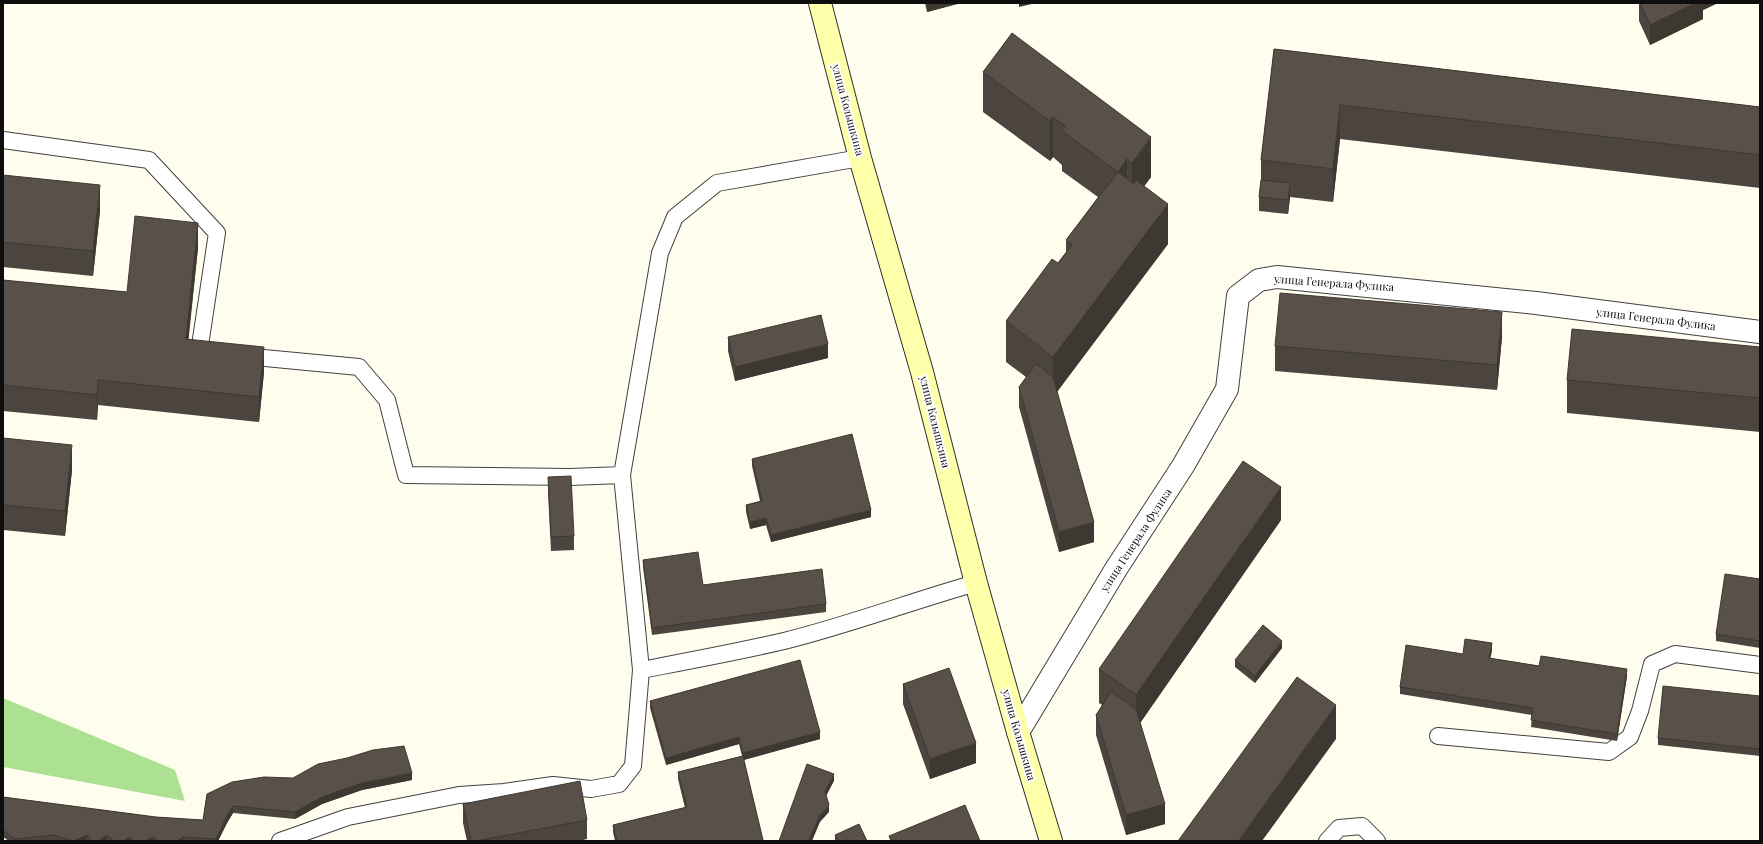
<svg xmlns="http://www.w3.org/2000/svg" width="1763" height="844" font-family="'Playfair Display',serif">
	<rect width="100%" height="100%" fill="#fffeee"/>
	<path fill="#abe190" d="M3,698L175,770L185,801L3,767Z"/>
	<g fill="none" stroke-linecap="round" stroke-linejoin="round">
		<defs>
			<path id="lane" d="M3,140L149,160L217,233L199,352L208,353
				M243,356L359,367L387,400L406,475L570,477L622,475L660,253L675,217L717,183L860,158
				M641,670C688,661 737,652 784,641C849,625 912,601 976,583
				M1438,736L1609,752L1630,737L1640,711L1652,664L1675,654L1760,665
				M280,841L348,817L459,795L504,792L553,785L591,789L619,784L633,766L641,670L622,475
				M1327,841L1339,828L1362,826L1377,841"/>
			<path id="street" d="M1018,732L1116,569L1183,466L1227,389L1238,296L1259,280L1277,277L1536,303L1760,332"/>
			<path id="secondary" d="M820,3L860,158L922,372L976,583L1018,732L1051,841"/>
		</defs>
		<use href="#lane" stroke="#414141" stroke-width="18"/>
		<use href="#street" stroke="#414141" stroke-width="24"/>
		<use href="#secondary" stroke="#303030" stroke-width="24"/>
		<use href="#lane" stroke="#fff" stroke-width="16"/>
		<use href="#street" stroke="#fff" stroke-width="22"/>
		<use href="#secondary" stroke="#feffa9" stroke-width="22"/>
	</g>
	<path fill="#4c453f" d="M925,3H961L927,12Z
		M1639,3H1718L1703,10V19L1650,45L1639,21Z
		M1012,33L1151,177L1144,186L1168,244L1057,392L1094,542L1059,552L1019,407V387L1026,377L1006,362V321L1058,263L1066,252V240L1098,197L1062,171V165L1053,157L1050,161L983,112V72Z
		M1274,49L1760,107V188L1340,139L1333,202L1290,197L1288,214L1259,211V197L1261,180V160Z
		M3,175L100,211L93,276L3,267Z
		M198,248L188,339L264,372L259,422L98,405L97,420L3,411V280L127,292Z
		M728,337L828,358L735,381L728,351Z
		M1502,337L1497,390L1275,371V346Z
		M1760,347V432L1567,413V380Z
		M3,438L72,470L65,536L3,530Z
		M752,459L871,517L771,542L766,525L750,529L746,512V505L760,501L752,466Z
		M548,477L574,536V550L551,551L548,491Z
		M1281,520L1140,723L1165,824L1126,835L1096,735V715L1102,705L1099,703V669Z
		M643,560L703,585L826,604V612L652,635L643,567Z
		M1760,579V648L1716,641V634Z
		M1282,648L1255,683L1235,667V660Z
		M1492,650L1490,658L1539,666L1627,676L1617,741L1531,727L1532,715L1400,694V687L1463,654Z
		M903,684L976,763L930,779L903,704Z
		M1760,696V756L1658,745V738Z
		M650,701L820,739L744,760L763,841H615L613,832V825L685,808L678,779V772L742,756L739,744L666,765L650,708Z
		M412,780L362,790L322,804L295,819L233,813L227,823L218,841H9L3,837V797L156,817L203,820L207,794Z
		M463,804L587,820V839L579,841H467L463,823Z
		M835,835L867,841H835Z"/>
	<path fill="#3e3833" d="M927,3H961L927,12Z
		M1019,3H1036L1019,7Z
		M1695,3H1718L1703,10V19L1650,45V25Z
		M1340,105V139L1333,202V169Z
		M1053,117V157L1050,161V121Z
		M1151,137V177L1132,203V163Z
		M1127,159V199L1118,172Z
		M1290,183V197L1288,214V200Z
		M100,185V211L93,276V251Z
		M1168,204V244L1053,397V357Z
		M198,223V248L186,364V339Z
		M1502,312V337L1497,390V365Z
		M828,344V358L735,381V367Z
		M264,347V372L259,422V397Z
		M98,380V405L97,420V395Z
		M72,445V470L65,536V511Z
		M1281,487V520L1136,729V695Z
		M871,510V517L771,542V535Z
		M766,518V525L750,529V522Z
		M1094,522V542L1059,552V532Z
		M1282,641V648L1255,683V676Z
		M1492,643V650L1489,665V658Z
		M1627,669V676L1617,741V734Z
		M1336,705V739L1262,841H1238Z
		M820,732V739L743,760V753Z
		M739,737V744L666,765V758Z
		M976,743V763L930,779V759Z
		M412,773V780L362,790L322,804L295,819V812L322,797L362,783Z
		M834,774V781L825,798V791Z
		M1165,804V824L1126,835V815Z
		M829,805V812L820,822L812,841H808L820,815Z
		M233,806V813L227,823L218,841H216V839L227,816Z
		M87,835V841H74Z
		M107,835V841H98Z
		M130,837V841H123Z
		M153,837V841H146Z
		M183,837V841H177Z"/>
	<path fill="#585049" stroke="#3e3833" d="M1640,3H1695L1650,25Z
		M1012,33L1151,137L1132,163L1127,159L1118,172L1062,131L1065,126L1053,117L1050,121L983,72Z
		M1274,49L1760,107V155L1340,105L1333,169L1261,160Z
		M1118,172L1134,184L1136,180L1168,204L1053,357L1006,321L1052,259L1058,263L1072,245L1066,240Z
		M3,175L100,185L93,251L3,242Z
		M1261,180L1290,183L1288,200L1259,197Z
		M135,216L198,223L186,339L264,347L259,397L98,380L97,395L3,385V280L127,292Z
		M1280,293L1502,312L1497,365L1275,346Z
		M821,315L828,344L735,367L728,337Z
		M1572,329L1760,347V398L1567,380Z
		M1036,364L1053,377L1094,522L1059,532L1019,387Z
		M852,434L871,510L771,535L766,518L750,522L746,505L762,501L752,459Z
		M3,438L72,445L65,511L3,505Z
		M1243,461L1281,487L1136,695L1099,669Z
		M571,476L574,536L551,537L548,477Z
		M698,552L703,585L822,569L826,604L652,628L643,560Z
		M1725,574L1760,579V641L1716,634Z
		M1263,625L1282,641L1255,676L1235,660Z
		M1465,639L1492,643L1489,658L1539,666L1541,656L1627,669L1617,734L1531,720L1533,708L1400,687L1406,645L1463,654Z
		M800,660L820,732L743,753L739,737L666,758L650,701Z
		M949,668L976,743L930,759L903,684Z
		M1297,677L1336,705L1238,841H1178Z
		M1663,686L1760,696V749L1658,738Z
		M1111,692L1136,709L1165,804L1126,815L1096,715Z
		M404,746L412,773L362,783L322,797L295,812L233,806L227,816L216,839L183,837L177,841H159L153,837L146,841H134L130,837L123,841H114L107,835L98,841H93L87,835L74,841L54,835L15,839L3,830V797L156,817L203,820L207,794L232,782L264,777L293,778L318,764L347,758L373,750Z
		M743,756L763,840L757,841H617L613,825L687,807L678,772Z
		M807,764L834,774L825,791L829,805L820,815L808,841H779Z
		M580,781L587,820L476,841H471L463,804Z
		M965,805L980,841H891L889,836Z
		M859,824L867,841H838L835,835Z"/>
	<g text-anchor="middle" stroke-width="4" stroke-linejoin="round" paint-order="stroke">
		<g font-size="11" fill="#0e0e0e" stroke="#fff">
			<text transform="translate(848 110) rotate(75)" y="4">улица Колышкина</text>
			<text transform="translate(1334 283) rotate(4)" y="4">улица Генерала Фулика</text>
			<text transform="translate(1656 319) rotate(7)" y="4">улица Генерала Фулика</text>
			<text transform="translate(935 422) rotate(76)" y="4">улица Колышкина</text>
			<text transform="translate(1136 540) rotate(-57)" y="4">улица Генерала Фулика</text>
			<text transform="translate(1019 735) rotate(74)" y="4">улица Колышкина</text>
		</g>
	</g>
	<rect width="1763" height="844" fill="none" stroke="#0e0e0e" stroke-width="8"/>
</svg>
